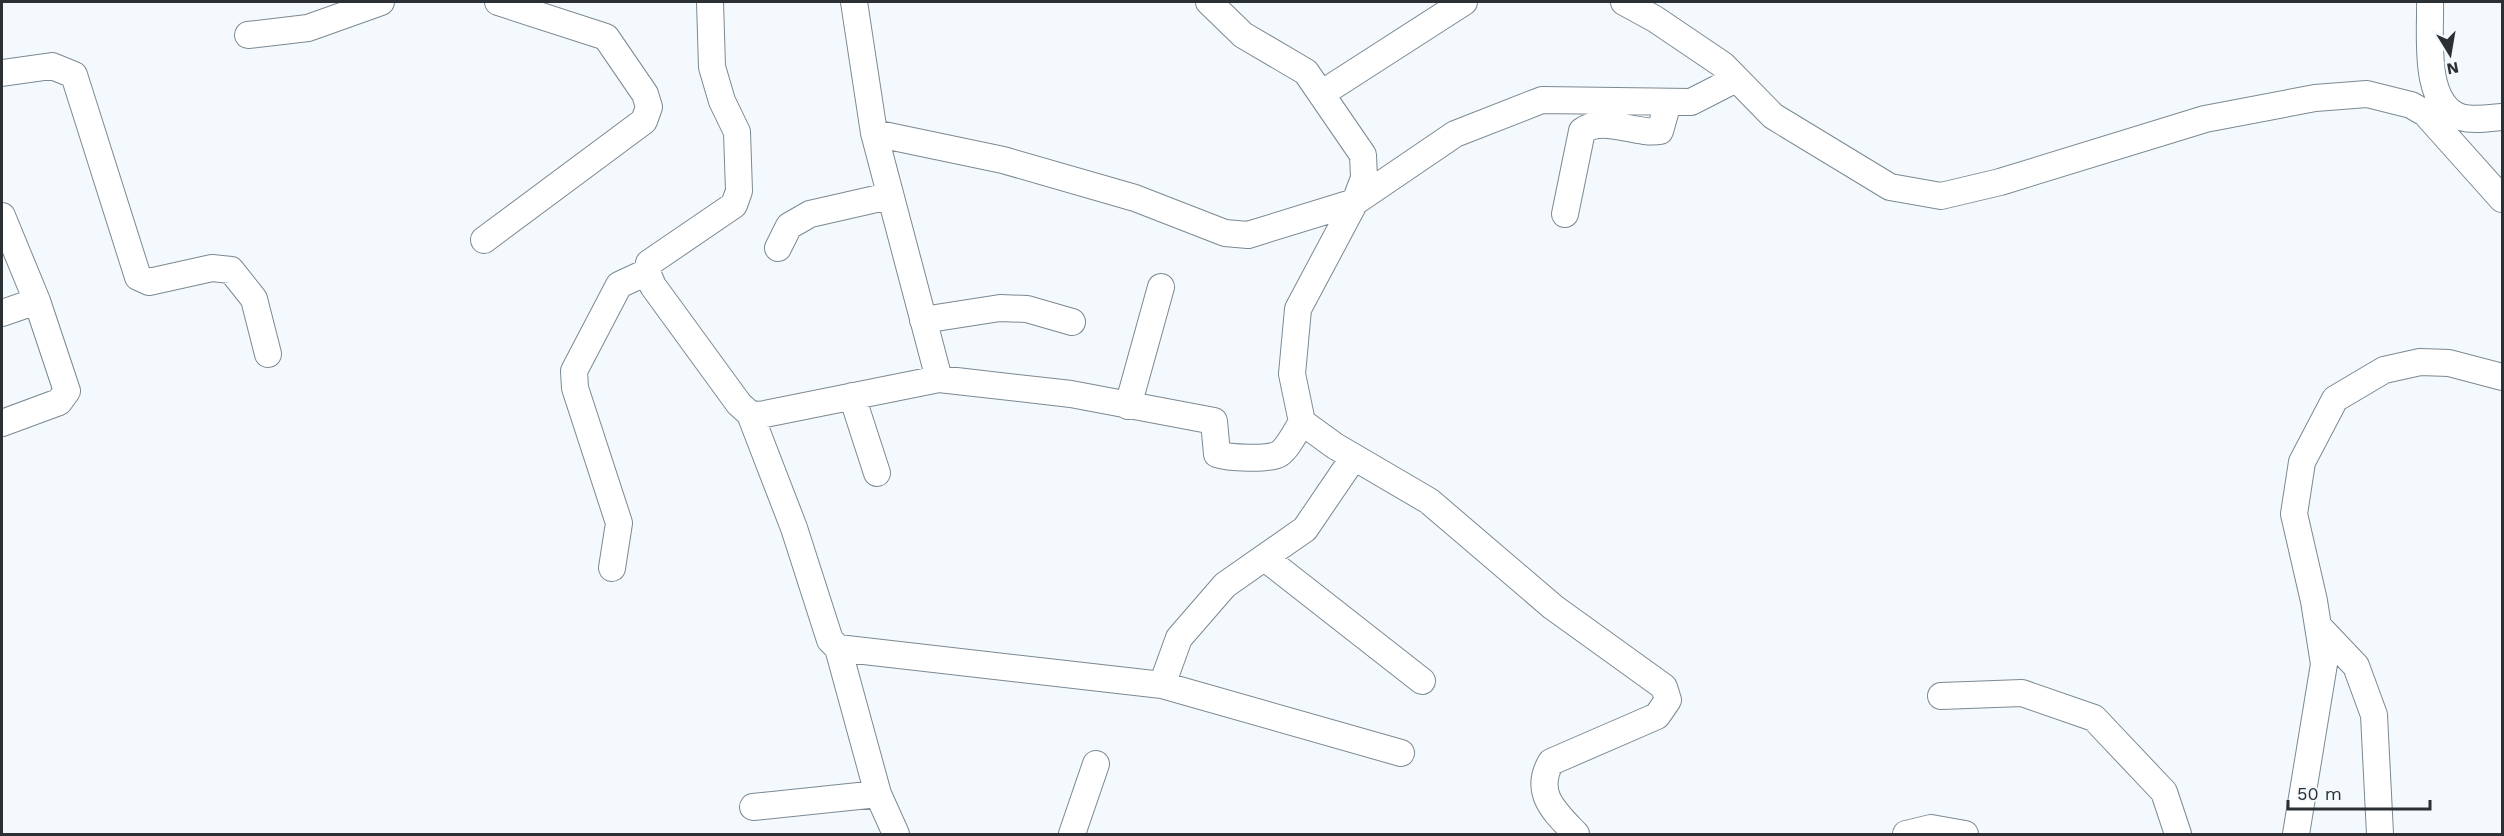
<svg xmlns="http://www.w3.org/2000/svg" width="2504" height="836" font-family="'Work Sans',sans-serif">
	<rect width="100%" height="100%" fill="#f3f9fd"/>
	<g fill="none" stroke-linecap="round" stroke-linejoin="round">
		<defs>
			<path id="minor" d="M710,2L712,67L722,101L737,132L739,191L734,205L649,263L647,272L653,286L739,404L750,414L760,415L939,379L1071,394L1214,421L1217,454C1228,458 1269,460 1279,454C1288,448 1296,431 1302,422
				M854,2L874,133L939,379
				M1209,2L1243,35L1306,72L1363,155L1364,178L1355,202L1298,309L1292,374L1302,422L1335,446L1429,501L1553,607L1664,687L1668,700L1657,716L1551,762C1533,793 1555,812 1576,834
				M1624,2L1655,19L1723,65L1773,116L1890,187L1941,196L2000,182L2205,119L2315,98L2367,94L2411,105L2425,113L2502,199
				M2430,2C2431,35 2422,103 2460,117C2474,121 2489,118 2502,117
				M248,35L308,28L381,2
				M2,73L52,66L74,75L138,277L149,282L212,268L231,270L254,299L268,354
				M1321,94L1464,2
				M874,133L1003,160L1135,198L1225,233L1248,235L1355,202L1455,134L1542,100L1691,102L1736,79
				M1565,214L1582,131C1603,115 1635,135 1660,131L1668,103
				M2,216L37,301L67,391L59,402L2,423
				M484,240L644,121L649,107L645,94L606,37L498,2
				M778,248L789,226L810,214L889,196
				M2,313L37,301
				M923,320L1000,308L1027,309L1072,322
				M852,396L877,473
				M1128,406L1161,287
				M750,414L794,528L830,640L838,648L1162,685
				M1354,457L1305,529L1225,585L1179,638L1162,685L1401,753
				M1265,558L1422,681
				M612,568L619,523L575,388L574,371L619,285L647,272
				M2318,626L2356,666L2374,715L2380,834
				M838,648L878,794L896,834
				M1941,696L2022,693L2094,718L2164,792L2178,834
				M753,807L878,794
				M1072,834L1096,764
				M1906,834L1931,828L1965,834
				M2296,834L2324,664L2314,601L2294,514L2302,462L2335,399L2384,370L2420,362L2449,363L2502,377"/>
		</defs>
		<use href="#minor" stroke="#7b8992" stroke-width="28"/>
		<use href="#minor" stroke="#fff" stroke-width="26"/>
	</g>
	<rect width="2504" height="836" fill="none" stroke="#2a3034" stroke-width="6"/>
	<g transform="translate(2450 54) rotate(169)" stroke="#f3f9fd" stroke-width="4.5" paint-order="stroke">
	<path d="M0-4.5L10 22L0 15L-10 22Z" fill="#2a3034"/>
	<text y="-9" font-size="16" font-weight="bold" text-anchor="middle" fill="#2a3034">N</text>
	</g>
	<path d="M2288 800v9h142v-9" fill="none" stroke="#2a3034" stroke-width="3"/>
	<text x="2297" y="800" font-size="18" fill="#2a3034" stroke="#f3f9fd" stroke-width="4.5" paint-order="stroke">50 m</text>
</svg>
